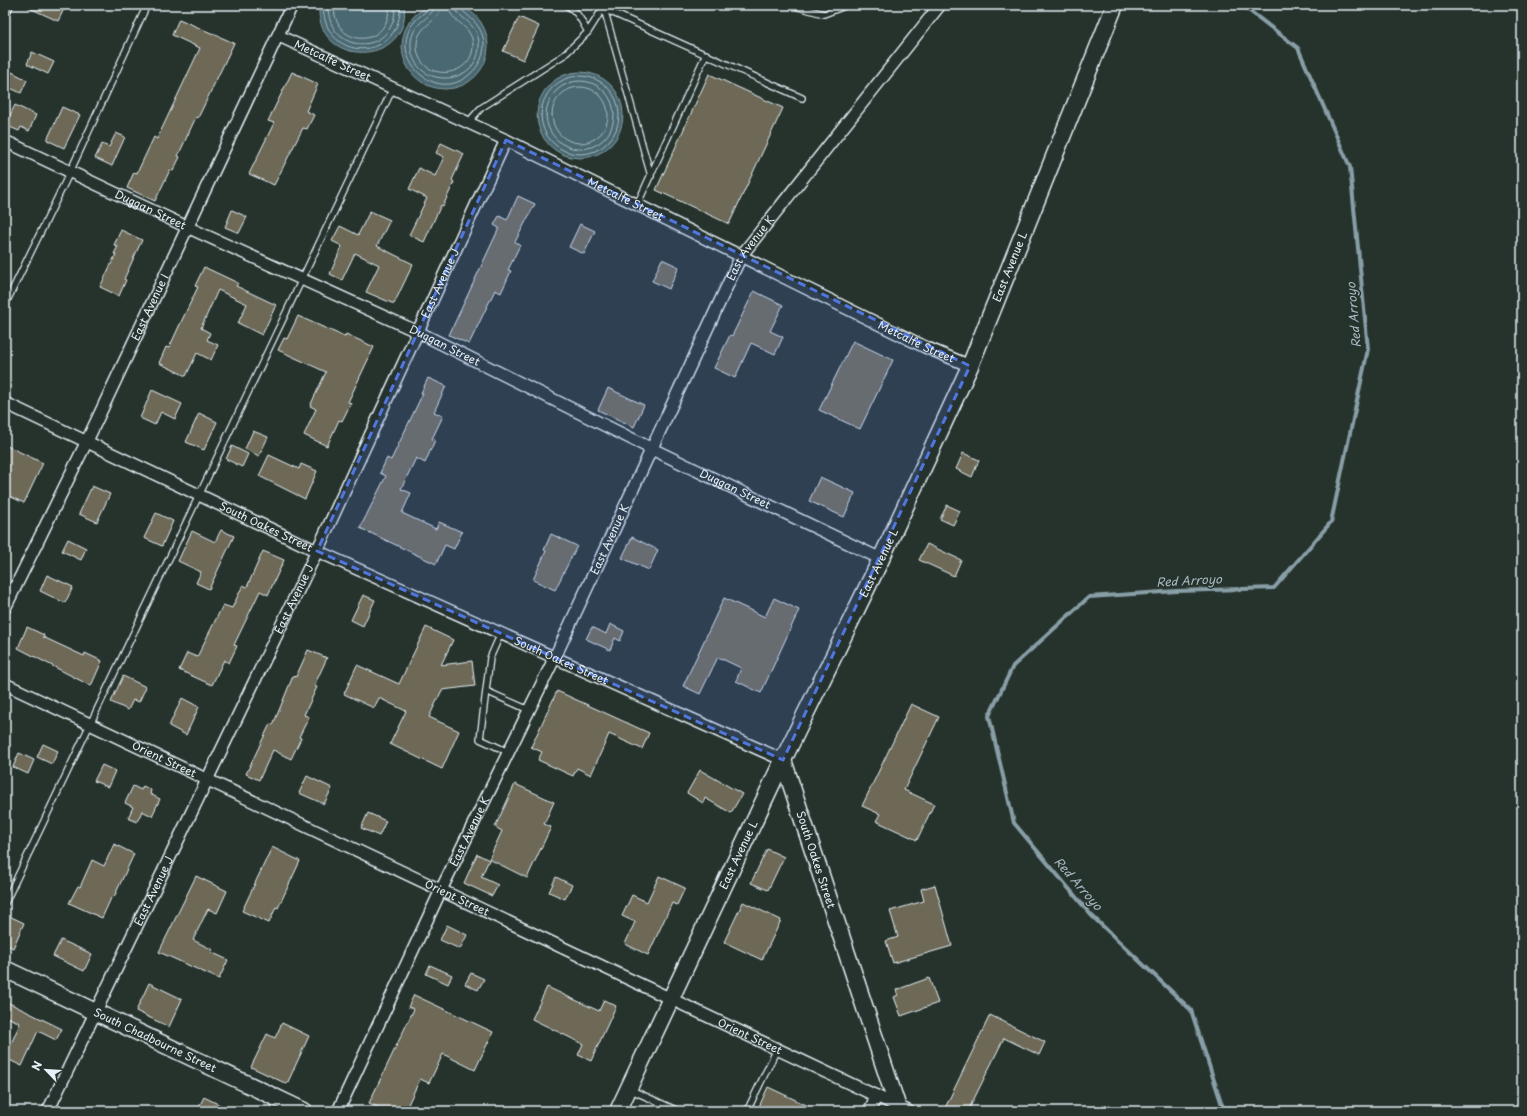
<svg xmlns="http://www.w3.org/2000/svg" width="1527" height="1116" font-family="'Playpen Sans',sans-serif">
	<rect width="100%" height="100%" fill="#26332d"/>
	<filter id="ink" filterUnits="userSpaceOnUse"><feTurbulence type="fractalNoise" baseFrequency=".025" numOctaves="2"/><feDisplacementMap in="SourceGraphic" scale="8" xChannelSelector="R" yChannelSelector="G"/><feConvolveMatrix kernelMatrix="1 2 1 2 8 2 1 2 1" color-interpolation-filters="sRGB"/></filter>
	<g filter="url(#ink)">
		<path fill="#4a6871" stroke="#899fa7" d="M402 46a43 43 0 1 1 86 0a43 43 0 1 1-86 0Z
			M319,5H404C413,65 315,71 319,5Z
			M537 115a43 43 0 1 1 86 0a43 43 0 1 1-86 0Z"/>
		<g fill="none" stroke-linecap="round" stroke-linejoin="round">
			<path stroke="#a9bac2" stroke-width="1" d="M323,5C323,65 403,62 400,5
				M328,5C327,58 398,56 395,5
				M334,5C333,50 391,49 389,5
				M430,5L429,9C424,13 419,16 415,21C385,56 436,106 470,74C479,66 484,56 484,44C483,21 460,13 459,5
				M435,5C434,19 409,21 411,48C415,90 479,87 479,45C479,21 455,18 454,5
				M441,5C440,24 415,24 417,48C420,83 473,79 473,45C472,23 449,23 448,5
				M541 115a39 39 0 1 1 78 0a39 39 0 1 1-78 0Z
				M546 115a34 34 0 1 1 68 0a34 34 0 1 1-68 0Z
				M552 115a28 28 0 1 1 56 0a28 28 0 1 1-56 0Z"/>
			<path stroke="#899fa7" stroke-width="4" d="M1224,1111L1191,1010L1091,915L1014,823L989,716L1013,666L1089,597L1177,591L1274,588L1331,522L1368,349L1350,167L1298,48L1242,5"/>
		</g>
		<path fill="#6d6956" stroke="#e8f1f8" d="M23,5H66L58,21Z
			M519,17L539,26L523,60L503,51Z
			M179,19L234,43L198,118L196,117L178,156L180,157L173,171L170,170L155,201L127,188L134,172L137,173L154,137L157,139L200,48L172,35Z
			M32,52L54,62L48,74L27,64Z
			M12,72L27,80L21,93L6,86Z
			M292,72L318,84L306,111L314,115L307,129L303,128L274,185L249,174L274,123L268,121Z
			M709,74L783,108L729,224L656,190Z
			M15,105L36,115L29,131L21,127L19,131L5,125Z
			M62,107L80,115L64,148L47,140Z
			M116,133L125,137L112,166L95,158L102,144L109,147Z
			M441,143L464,154L452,180L454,182L443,206L441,205L424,242L409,235L427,198L409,189L419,168L435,176L444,157L436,153Z
			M518,196L535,204L515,242L520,245L508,270L511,271L501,293L495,290L469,344L449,335L499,228L494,225L499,216L507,220Z
			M232,210L247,217L239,233L225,227Z
			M370,211L390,220L377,246L413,264L394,304L366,292L379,265L355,253L342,280L330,274L342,246L332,241L340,226L358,235Z
			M580,224L595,231L584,254L569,247Z
			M121,230L142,240L124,279L126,280L119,296L100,287L116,254H114L118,246L114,245Z
			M662,259L679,267L669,289L652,281Z
			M204,267L238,283L236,286L276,305L262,335L238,323L247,304L218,290L201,328L210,333L207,340L218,345L211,360L197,353L186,376L159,363L166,347L169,348L182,320L198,287L195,286Z
			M754,291L783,305L770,331L783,337L775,354L751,343L735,378L714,368L730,335L732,336Z
			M298,316L345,337L346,334L374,347L348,402L351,403L342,421L339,420L327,446L304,435L316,409L310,406L326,372L278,350L284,338L287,339Z
			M853,341L893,360L860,429L819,410Z
			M428,378L446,386L434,412L443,416L432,439L435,440L425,463L416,458L401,489L411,493L402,513L436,529L439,522L462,532L454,549L445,545L436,564L360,528L386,476L380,473L387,458L391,460L423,393H421Z
			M608,388L644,405L634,427L598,410Z
			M152,390L182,404L175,419L161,412L155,425L140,418Z
			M199,413L217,422L204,450L186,442Z
			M253,431L268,437L259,456L245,449Z
			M5,445L43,463L24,503L5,494Z
			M232,446L248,454L242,467L226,459Z
			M963,453L979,460L972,477L956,469Z
			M269,455L299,469L301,464L317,471L305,499L259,476Z
			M820,477L855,493L844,517L809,501Z
			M92,486L110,494L97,522L79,514Z
			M947,505L960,511L953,525L940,519Z
			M156,513L173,521L162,546L144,538Z
			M221,530L234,536L209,589L196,583L201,572L178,561L192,531L215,542Z
			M551,534L577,546L555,590L533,580L546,551L544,550Z
			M632,537L658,550L649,570L622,558Z
			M68,539L86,548L81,560L62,551Z
			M927,544L961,560L954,576L919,560Z
			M263,551L284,560L268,595L260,591L234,645L237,646L229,663L224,660L212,685L179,670L187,653L197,657L223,605L232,608L243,585L247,587Z
			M47,575L73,587L65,603L40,591Z
			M363,595L375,600L363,626L351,620Z
			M724,598L765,617L774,598L799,610L761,693L736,681L741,668L718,657L700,694L683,686Z
			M610,624L624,631L620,641L615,638L610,650L586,639L592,627L606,634Z
			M27,627L44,635L43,637L84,656L85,653L102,661L91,686L18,648Z
			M426,627L453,640L441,665L472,661L475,686L442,690L429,717L459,731L442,769L390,744L406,711L379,698L374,708L344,694L357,665L399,684Z
			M308,650L327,658L314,686L317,687L304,715L309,717L299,737L301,738L291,759L273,750L259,780L246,774L270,724L273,725L293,676L296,677Z
			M123,676L146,687L139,702L133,700L128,710L111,702Z
			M557,691L649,733L642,749L609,734L591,775L577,768L573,776L538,760L542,752L531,747Z
			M182,698L199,707L186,735L169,726Z
			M911,704L939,717L904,790L934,804L917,840L876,821L880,814L862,806Z
			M43,744L58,751L52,764L37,757Z
			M19,753L34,760L28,774L13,767Z
			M102,765L115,771L108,787L94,781Z
			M700,770L742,794L731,813L705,798L703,803L687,793Z
			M307,776L332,788L324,804L299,793Z
			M515,784L554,802L544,824L551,827L527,878L489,859L502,831L495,827Z
			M133,786L141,790L143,786L151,790L150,794L160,799L152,816L142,811L137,822L128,818L133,807L125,803Z
			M368,813L386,821L379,836L361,828Z
			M114,844L134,854L114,897L112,896L102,918L69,903L78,886L80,887L92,860L104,866Z
			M272,847L300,861L278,908L276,907L269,923L242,911Z
			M767,849L784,857L768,890L751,883Z
			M477,854L489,860L481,877L498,885L492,896L464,883Z
			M196,876L227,891L217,913L208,909L193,940L213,950L211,952L228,960L219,979L159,952Z
			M659,876L685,888L677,905L672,903L648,955L625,944L635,922L622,916L632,895L647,902Z
			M556,877L572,885L565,899L549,892Z
			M935,885L952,946L893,963L886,941L898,937L890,911L924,901L921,889Z
			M743,902L781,920L762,960L724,942Z
			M5,914L24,923L13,948L5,944Z
			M447,925L467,935L460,949L440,940Z
			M61,940L92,954L84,971L53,956Z
			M430,965L452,975L448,984L426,974Z
			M471,973L484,979L478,990L465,984Z
			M929,978L938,1003L901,1016L894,997L898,995L896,990Z
			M149,983L182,999L169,1027L136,1011Z
			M547,987L599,1011L604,1000L616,1006L591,1061L578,1055L583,1044L532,1019Z
			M414,995L493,1032L475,1070L443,1054L429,1083L420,1079L405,1111H385L369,1103L414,1009L408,1007Z
			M5,1001L62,1029L56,1040L38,1031L22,1066L5,1058L20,1023L5,1016Z
			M990,1015L1045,1042L1039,1055L1004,1038L968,1111H952L945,1108Z
			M282,1023L309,1036L287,1084L251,1067L267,1034L275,1038Z
			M768,1087L819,1111H757Z
			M204,1097L232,1111H197Z"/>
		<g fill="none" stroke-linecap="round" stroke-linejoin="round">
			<defs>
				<path id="lane" d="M566,5C577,10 582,22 588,32
					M603,5L651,176
					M791,5L824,14L847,5
					M602,8L802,98
					M470,124L472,118L481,108L564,55L588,32L605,5
					M637,205L706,54
					M5,305L70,172L147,5
					M501,633L490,658L480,739L508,752
					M486,691L529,710
					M5,903L393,88
					M629,1089L678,1111
					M747,1111L777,1049"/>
				<g id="street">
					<path d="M5,10L7,5"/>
					<path id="s1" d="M279,36L506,140L925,347L970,366"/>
					<path id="s2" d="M5,141L187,227L418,332L650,448L881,559"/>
					<path id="s3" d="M5,403L317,551L783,760"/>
					<path id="s4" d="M5,608L87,441L292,5"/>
					<path id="s5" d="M5,684L908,1111"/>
					<path id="s6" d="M48,1111L317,551L506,140"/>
					<path id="s7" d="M338,1111L441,890L555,657L741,256L940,5"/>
					<path d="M869,1111L877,1096"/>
				</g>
				<g id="secondary">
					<path id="s8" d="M783,760L899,1111"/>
					<path id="s9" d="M5,969L304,1111"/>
					<path id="s10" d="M618,1111L783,760L881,559L970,366L1115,5"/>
				</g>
			</defs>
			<use href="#lane" stroke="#e8f1f8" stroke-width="8"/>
			<use href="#street" stroke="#e8f1f8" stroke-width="14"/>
			<use href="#secondary" stroke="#e8f1f8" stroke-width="19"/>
			<use href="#lane" stroke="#26332d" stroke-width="5.5"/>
			<use href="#street" stroke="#26332d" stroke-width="11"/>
			<use href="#secondary" stroke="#26332d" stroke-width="16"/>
		</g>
	</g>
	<path fill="#5077e0" fill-opacity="0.2" stroke="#5077e0" stroke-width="3" stroke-dasharray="8 5" stroke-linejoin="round" d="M506,140L970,366L783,760L317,551Z"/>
	<g text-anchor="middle" stroke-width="3" stroke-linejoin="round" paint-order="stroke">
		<g font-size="11" fill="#e8f1f8" stroke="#26332d">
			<text dy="4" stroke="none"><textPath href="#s1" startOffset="59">Metcalfe Street</textPath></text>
			<text dy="4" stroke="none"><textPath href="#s1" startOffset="383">Metcalfe Street</textPath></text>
			<text dy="4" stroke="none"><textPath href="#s2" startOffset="161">Duggan Street</textPath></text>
			<text dy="4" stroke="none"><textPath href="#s7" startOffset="957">East Avenue K</textPath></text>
			<text dy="4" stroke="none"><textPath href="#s10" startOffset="931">East Avenue L</textPath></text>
			<text dy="4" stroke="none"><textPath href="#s6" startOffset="916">East Avenue J</textPath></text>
			<text dy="4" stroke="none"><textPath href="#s4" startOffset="334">East Avenue I</textPath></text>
			<text dy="4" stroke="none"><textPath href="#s1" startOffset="707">Metcalfe Street</textPath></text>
			<text dy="4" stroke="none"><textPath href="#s2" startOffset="485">Duggan Street</textPath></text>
			<text dy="4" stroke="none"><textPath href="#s2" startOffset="809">Duggan Street</textPath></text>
			<text dy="4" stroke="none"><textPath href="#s3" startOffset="289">South Oakes Street</textPath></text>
			<text dy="4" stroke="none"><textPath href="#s7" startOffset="633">East Avenue K</textPath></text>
			<text dy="4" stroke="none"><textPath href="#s10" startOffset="607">East Avenue L</textPath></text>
			<text dy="4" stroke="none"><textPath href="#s6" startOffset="568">East Avenue J</textPath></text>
			<text dy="4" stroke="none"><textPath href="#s3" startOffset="613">South Oakes Street</textPath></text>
			<text dy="4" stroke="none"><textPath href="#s5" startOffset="176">Orient Street</textPath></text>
			<text dy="4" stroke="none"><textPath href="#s7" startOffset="309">East Avenue K</textPath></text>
			<text dy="4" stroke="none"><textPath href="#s10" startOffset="283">East Avenue L</textPath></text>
			<text dy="4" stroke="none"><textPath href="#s8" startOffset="105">South Oakes Street</textPath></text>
			<text dy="4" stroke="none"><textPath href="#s6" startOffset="244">East Avenue J</textPath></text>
			<text dy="4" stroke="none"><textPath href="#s5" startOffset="500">Orient Street</textPath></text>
			<text dy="4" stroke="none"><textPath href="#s5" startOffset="824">Orient Street</textPath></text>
			<text dy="4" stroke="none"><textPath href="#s9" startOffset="166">South Chadbourne Street</textPath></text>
		</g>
		<g font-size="12" font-style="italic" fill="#a9bac2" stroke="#26332d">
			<text transform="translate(1354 315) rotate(-95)" y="4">Red Arroyo</text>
			<text transform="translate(1189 581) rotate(-3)" y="4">Red Arroyo</text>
			<text transform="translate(1078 884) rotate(49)" y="4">Red Arroyo</text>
		</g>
	</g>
	<rect width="1527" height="1116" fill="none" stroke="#26332d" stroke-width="20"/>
	<rect x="10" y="10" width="1507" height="1096" fill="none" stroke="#e8f1f8" stroke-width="1.5" filter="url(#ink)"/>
	<g transform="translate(46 1070) rotate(295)" stroke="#26332d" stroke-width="3" paint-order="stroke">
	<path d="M0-3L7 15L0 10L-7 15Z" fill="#e8f1f8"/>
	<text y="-6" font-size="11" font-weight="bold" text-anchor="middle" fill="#e8f1f8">N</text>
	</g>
</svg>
